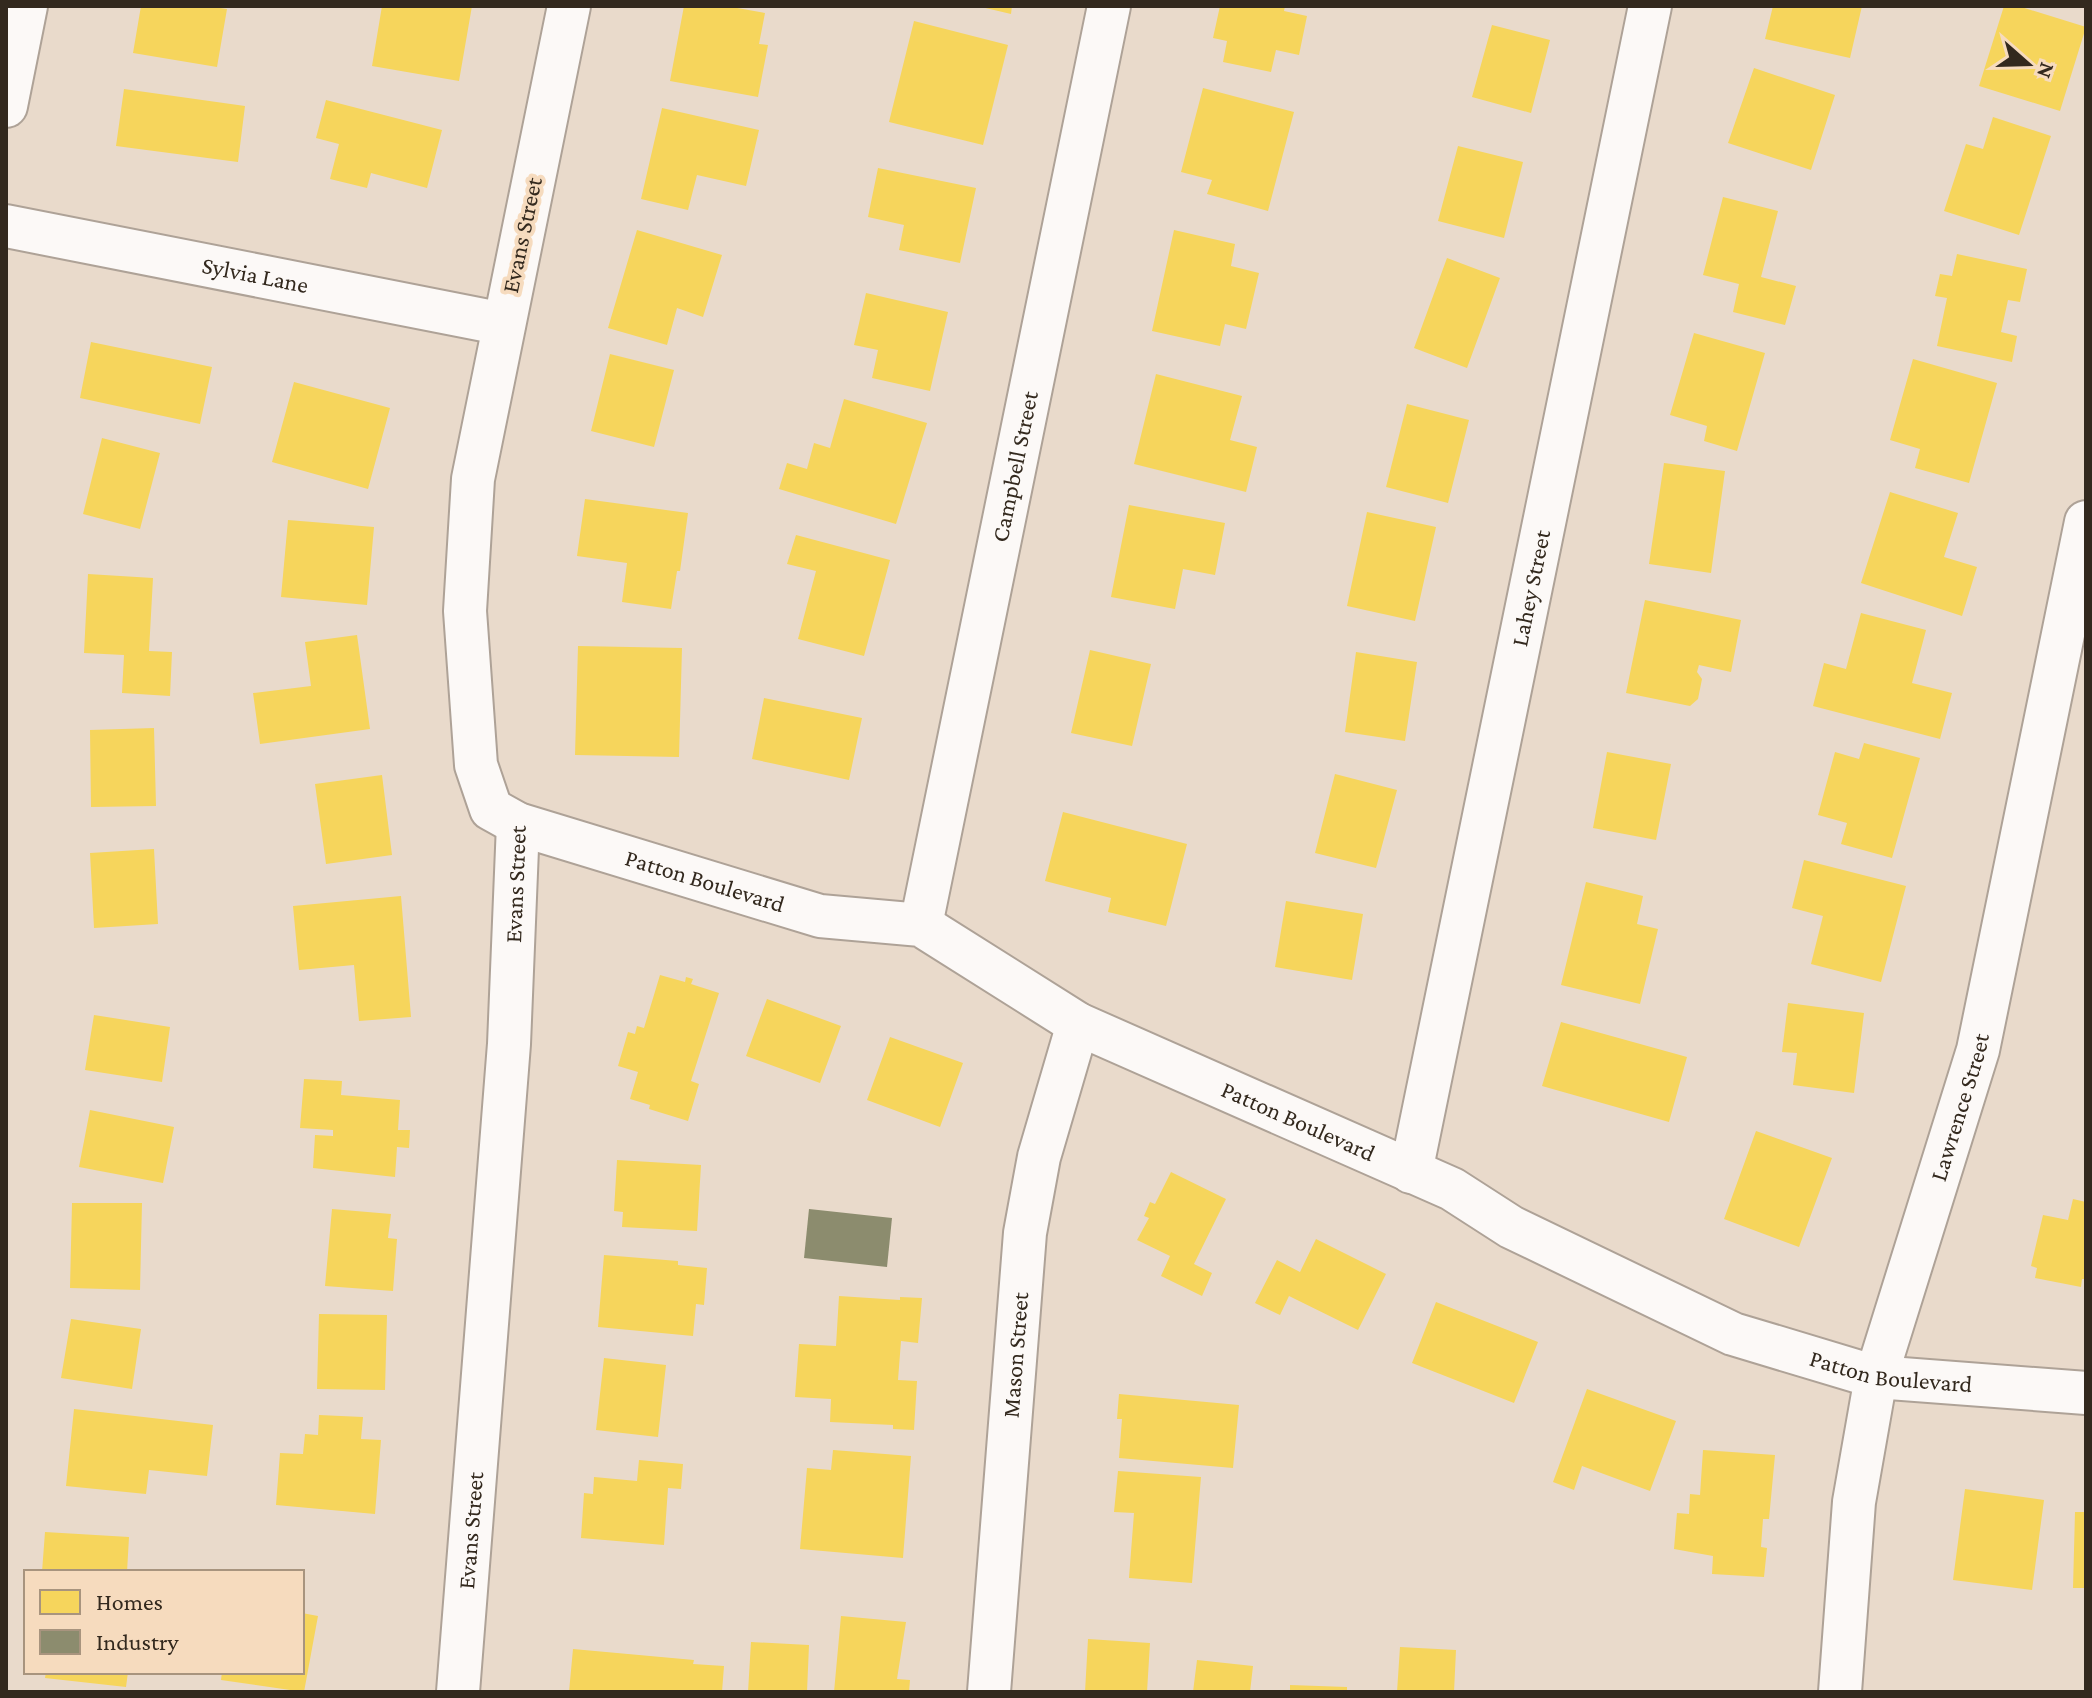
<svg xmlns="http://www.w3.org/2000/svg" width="2092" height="1698" font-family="'Crimson Pro',serif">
	<rect width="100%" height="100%" fill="#e9dacb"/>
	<path fill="#f6d55c" d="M141,6H207L227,9L217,67L133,53Z
		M382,6H472L459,81L372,66Z
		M684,6H726L765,13L759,44L768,45L758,97L670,81Z
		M977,6H1012L1011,14Z
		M1220,6H1285L1284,11L1307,16L1299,55L1276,50L1271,72L1223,62L1227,41L1213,38Z
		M1773,6H1862L1850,58L1765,39Z
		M2004,6H2018L2086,27L2060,111L1979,86Z
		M914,21L1008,45L983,145L889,122Z
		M1492,25L1550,40L1531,113L1472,97Z
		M1754,68L1835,95L1811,170L1728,143Z
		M1203,88L1294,112L1268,211L1207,194L1212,180L1181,172Z
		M124,89L245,106L238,162L116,146Z
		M326,100L442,130L427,188L371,173L367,188L330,179L339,144L316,138Z
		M662,108L759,130L746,186L697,175L688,210L641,199Z
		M1993,117L2051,136L2019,235L1944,211L1966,144L1983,149Z
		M1458,146L1523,162L1504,238L1438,221Z
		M878,168L976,188L960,263L899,250L904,225L868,217Z
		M1723,197L1778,211L1761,277L1796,286L1785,325L1733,312L1739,284L1703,275Z
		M637,230L722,255L703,317L677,308L667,345L608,328Z
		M1174,230L1235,244L1231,266L1259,273L1246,329L1225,324L1220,346L1152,331Z
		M1957,254L2027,269L2020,302L2008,300L2001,332L2017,336L2012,362L1937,346L1947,298L1935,296L1940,274L1952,276Z
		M1447,258L1500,278L1467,368L1414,348Z
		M866,293L948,312L930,391L872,378L878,350L854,345Z
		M1694,333L1765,353L1737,451L1704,441L1707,426L1670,415Z
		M91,342L212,367L200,424L80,398Z
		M610,354L674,370L654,447L591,431Z
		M1913,359L1997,383L1969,483L1915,468L1920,449L1890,440Z
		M1156,374L1242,396L1230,440L1257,447L1246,492L1134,464Z
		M294,382L390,408L368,489L272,462Z
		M844,399L927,423L896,524L779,489L787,463L807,469L814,443L830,448Z
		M1407,404L1469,420L1448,503L1386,487Z
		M102,438L160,453L140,529L83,514Z
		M1664,463L1725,471L1711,573L1649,564Z
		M1890,492L1958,513L1944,557L1977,567L1962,616L1861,583Z
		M585,499L688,513L680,571H677L671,609L622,602L627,563L577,556Z
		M1129,505L1225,523L1215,575L1183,569L1175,609L1111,597Z
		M1367,512L1436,527L1415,621L1347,606Z
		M288,520L374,527L367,605L281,597Z
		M796,535L890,560L864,656L798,639L816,571L787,564Z
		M88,574L153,578L149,651L172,652L170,696L122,693L124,655L84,653Z
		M1645,600L1741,620L1731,672L1699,665L1697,672L1702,679L1698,699L1690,706L1626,693Z
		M1861,613L1926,630L1912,683L1952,693L1940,739L1813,706L1824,663L1846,669Z
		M357,635L370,729L260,744L253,693L311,686L305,642Z
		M578,646L682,648L679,757L575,755Z
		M1090,650L1151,664L1132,746L1071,733Z
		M1356,652L1417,662L1405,741L1345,732Z
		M764,698L862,718L849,780L752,759Z
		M154,728L156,806L91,807L90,730Z
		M1864,743L1920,758L1892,858L1841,844L1847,823L1818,815L1835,752L1859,759Z
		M1607,752L1671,764L1656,840L1593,828Z
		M1335,774L1397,790L1376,868L1315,853Z
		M382,775L392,855L326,864L315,784Z
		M1063,812L1187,844L1166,926L1108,912L1111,898L1045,881Z
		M154,849L158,924L94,928L90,853Z
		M1804,860L1906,886L1881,982L1811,964L1823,916L1792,908Z
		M1586,882L1643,896L1637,924L1658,929L1640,1004L1561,985Z
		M401,896L411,1017L359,1021L354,965L299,970L293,906Z
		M1286,901L1363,914L1352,980L1275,967Z
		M660,975L685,982L686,977L693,979L691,984L719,993L691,1081L699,1084L688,1121L649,1109L650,1105L630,1099L638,1072L618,1066L628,1032L635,1034L637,1026L644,1028Z
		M767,999L841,1026L820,1083L746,1056Z
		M1788,1003L1864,1013L1854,1093L1793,1085L1797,1053L1782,1052Z
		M94,1015L170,1027L162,1082L85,1070Z
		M1561,1022L1687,1057L1669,1122L1542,1086Z
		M890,1037L963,1063L940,1127L867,1100Z
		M304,1079L342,1081L341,1095L400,1100L398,1130H410L409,1148L397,1147L395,1177L313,1168L315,1135L333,1136V1130L300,1128Z
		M90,1110L174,1127L163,1183L79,1167Z
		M1756,1131L1832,1158L1799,1247L1724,1219Z
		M617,1160L701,1165L697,1231L622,1227L623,1212L614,1211Z
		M1171,1172L1226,1199L1194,1264L1212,1273L1202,1296L1161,1276L1170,1256L1137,1240L1149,1218L1144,1216L1150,1202L1155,1204Z
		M2073,1199L2086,1202V1279H2082L2081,1287L2035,1278L2037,1268L2031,1266L2043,1215L2068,1220Z
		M72,1203H142L140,1290L70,1288Z
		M332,1209L391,1214L388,1238L397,1239L393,1291L325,1286Z
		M1316,1239L1386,1274L1358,1330L1289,1296L1280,1315L1255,1303L1277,1260L1300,1272Z
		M604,1255L678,1261V1265L707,1268L704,1305L696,1304L693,1336L598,1327Z
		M839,1296L900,1300V1297L922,1298L918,1343L901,1341L898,1380L917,1381L914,1430L893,1429V1425L830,1422L831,1399L795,1397L799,1344L836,1346Z
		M1436,1302L1538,1342L1514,1403L1412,1363Z
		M319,1314L387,1315L385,1390L317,1389Z
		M71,1319L141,1329L132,1389L61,1378Z
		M604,1358L666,1365L658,1437L596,1430Z
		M1587,1389L1676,1421L1650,1491L1582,1466L1574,1490L1553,1482Z
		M1119,1394L1239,1405L1233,1468L1119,1458L1122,1419H1117Z
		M74,1409L213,1425L207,1476L149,1470L146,1494L66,1486Z
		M319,1415L363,1417L361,1439L381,1440L375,1514L276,1505L280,1453L303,1454L305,1434L318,1435Z
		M833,1450L911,1456L903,1558L800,1549L807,1468L831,1470Z
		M1703,1450L1775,1455L1769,1519H1763L1761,1547L1767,1548L1764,1577L1712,1574L1713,1556L1674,1549L1677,1513L1689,1514L1690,1494L1700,1495Z
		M639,1460L683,1464L681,1489L668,1488L664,1545L581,1538L584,1493L593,1494L594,1477L637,1481Z
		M1118,1471L1201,1477L1192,1583L1129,1578L1134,1513L1114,1512Z
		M1965,1489L2044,1500L2032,1590L1953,1580Z
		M2075,1512H2086V1588H2073Z
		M45,1532L129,1537L127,1572H42Z
		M302,1613L318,1616L304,1692L221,1680L222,1672H302Z
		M841,1616L906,1622L897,1679L910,1680L909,1692H834Z
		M1088,1639L1150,1643L1147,1692H1085Z
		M751,1642L809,1645L807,1692H748Z
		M1400,1647L1456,1650L1454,1692H1397Z
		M573,1649L694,1660L693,1664L724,1666L722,1692H569Z
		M1197,1660L1253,1666L1250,1692H1193Z
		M46,1672H128L126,1687L45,1678Z
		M1290,1685L1347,1687V1692H1290Z"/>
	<path fill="#8c8c6e" d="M809,1209L892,1218L887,1267L804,1258Z"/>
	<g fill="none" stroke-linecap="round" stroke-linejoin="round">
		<defs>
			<g id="minor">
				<path id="s1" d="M569,6L473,479L465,611L476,765L491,809L518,824L820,916L921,925L1078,1024L1452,1189L1511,1227L1733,1334L1876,1377L2086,1393"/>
				<path d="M6,106L26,6"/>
				<path id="s2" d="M6,226L504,324"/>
				<path id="s3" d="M921,925L1109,6"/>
				<path id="s4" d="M1411,1172L1650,6"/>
				<path id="s5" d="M458,1692L509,1044L518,824"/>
				<path id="s6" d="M989,1692L1025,1233L1039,1157L1078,1024"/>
				<path id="s7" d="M1840,1692L1854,1502L1876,1377L1978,1050L2086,522"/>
			</g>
		</defs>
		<use href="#minor" stroke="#aea297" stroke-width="46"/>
		<use href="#minor" stroke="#fcf9f7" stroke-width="42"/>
	</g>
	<g text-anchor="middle" stroke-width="8" stroke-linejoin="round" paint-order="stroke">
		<g font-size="24" fill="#33291e" stroke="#f6dbbe">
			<text transform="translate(522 235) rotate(-78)" y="8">Evans Street</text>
			<text dy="8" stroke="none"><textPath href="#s2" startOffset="254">Sylvia Lane</textPath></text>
			<text dy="8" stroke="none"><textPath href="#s3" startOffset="468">Campbell Street</textPath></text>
			<text dy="8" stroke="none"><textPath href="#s4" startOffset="596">Lahey Street</textPath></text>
			<text dy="8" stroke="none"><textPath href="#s1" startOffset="1042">Patton Boulevard</textPath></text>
			<text dy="8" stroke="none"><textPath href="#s5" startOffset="810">Evans Street</textPath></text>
			<text dy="8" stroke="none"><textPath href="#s7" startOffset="600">Lawrence Street</textPath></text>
			<text dy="8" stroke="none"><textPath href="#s1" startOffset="1690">Patton Boulevard</textPath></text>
			<text dy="8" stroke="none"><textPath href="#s6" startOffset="338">Mason Street</textPath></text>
			<text dy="8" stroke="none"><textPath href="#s1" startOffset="2338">Patton Boulevard</textPath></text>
			<text dy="8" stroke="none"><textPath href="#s5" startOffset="162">Evans Street</textPath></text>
		</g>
	</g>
	<rect width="2092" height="1698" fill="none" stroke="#33291e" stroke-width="16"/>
	<rect x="24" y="1570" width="280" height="104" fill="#f6dbbe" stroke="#a8947e" stroke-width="2"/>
	<rect x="40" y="1590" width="40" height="24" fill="#f6d55c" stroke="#a8947e" stroke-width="2"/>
	<text x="96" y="1610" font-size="24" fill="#33291e">Homes</text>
	<rect x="40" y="1630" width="40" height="24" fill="#8c8c6e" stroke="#a8947e" stroke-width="2"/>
	<text x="96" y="1650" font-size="24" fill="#33291e">Industry</text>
	<g transform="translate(2028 64) rotate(110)" stroke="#f6dbbe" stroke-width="6" paint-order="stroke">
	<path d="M0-6L14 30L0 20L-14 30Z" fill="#33291e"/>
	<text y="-12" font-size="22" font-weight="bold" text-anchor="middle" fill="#33291e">N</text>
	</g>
</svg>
